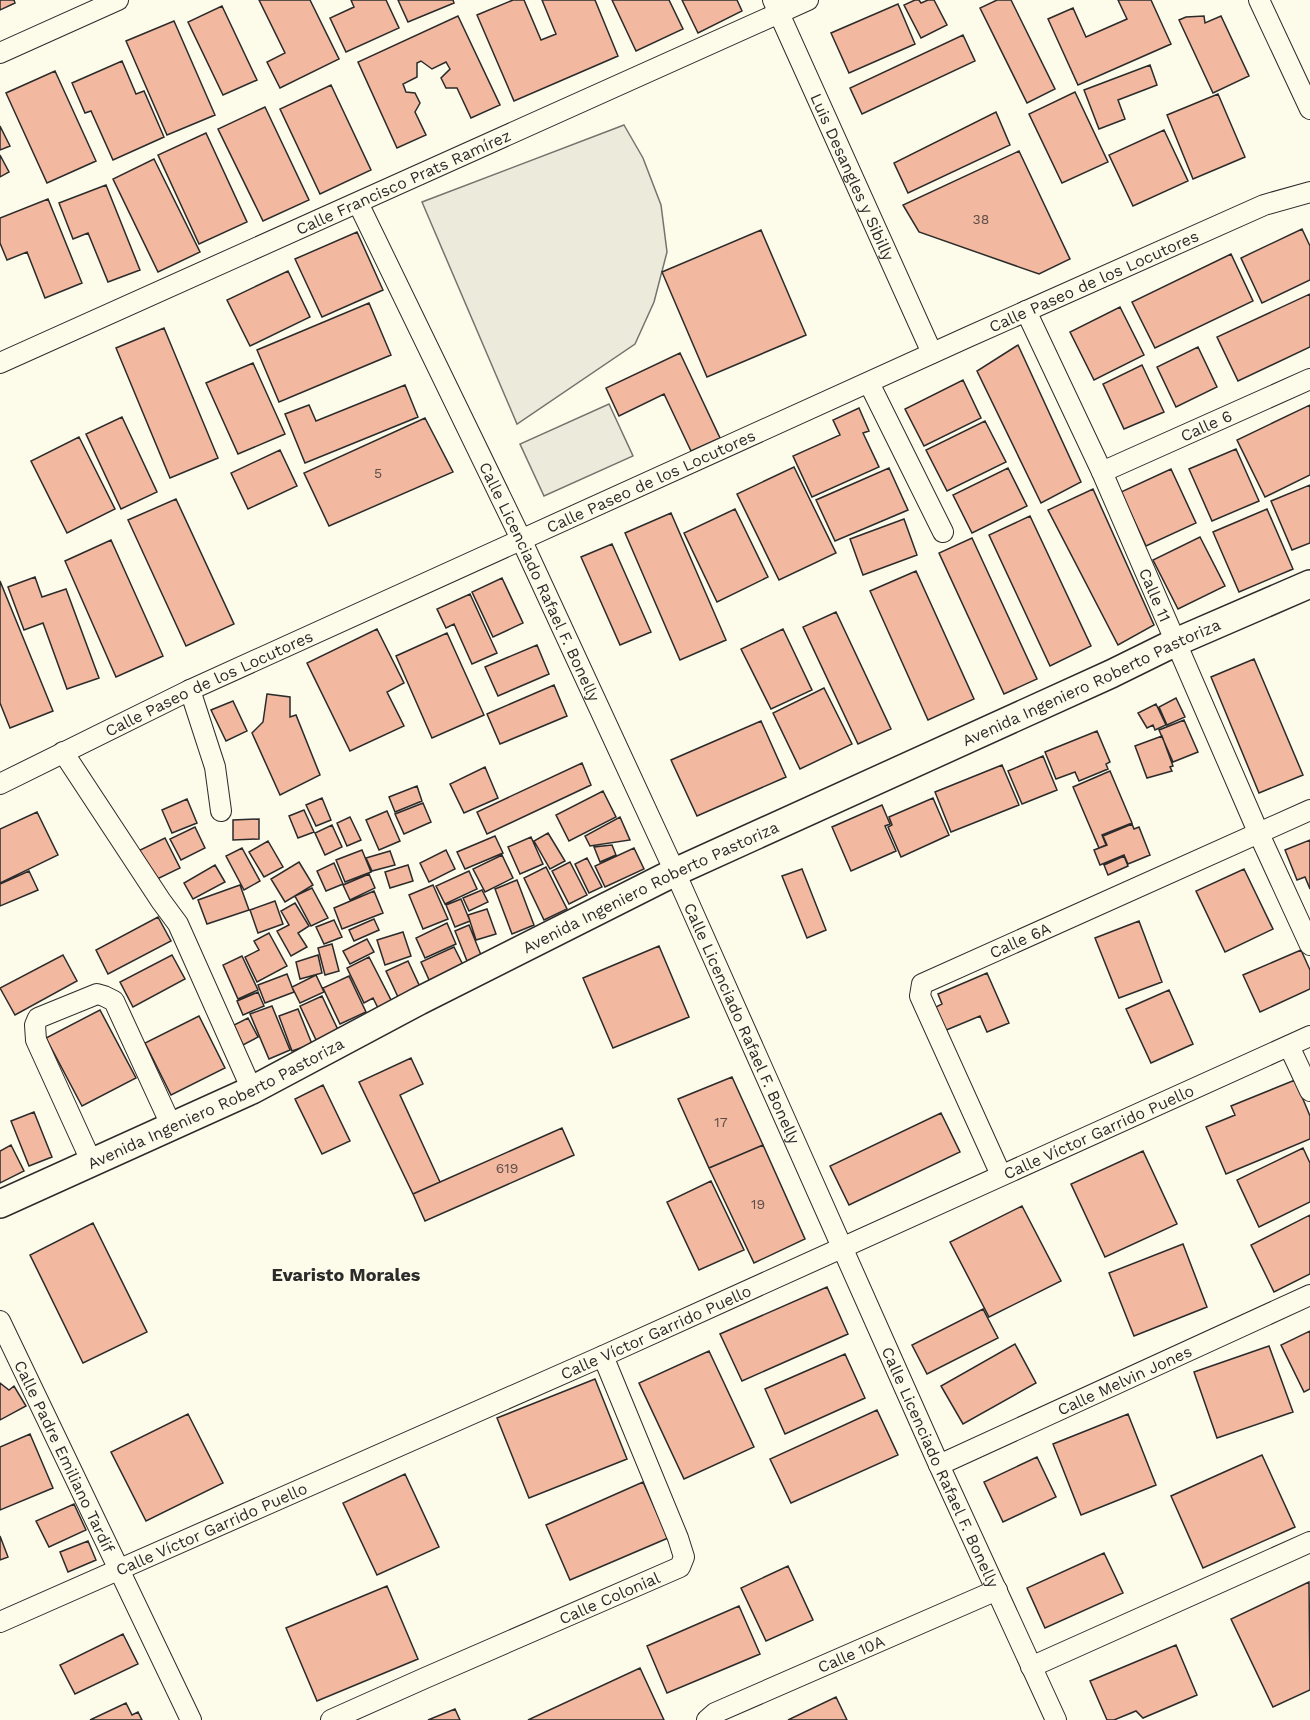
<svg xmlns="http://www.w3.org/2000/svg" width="1310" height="1720" font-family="'Work Sans',sans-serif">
	<rect width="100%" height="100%" fill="#fdfbea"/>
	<path fill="#ecebdb" stroke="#74746e" stroke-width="1.5" d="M624,125L643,158L661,205L667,252L654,302L635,344L517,424L422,202Z
		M609,404L633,456L544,496L520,444Z"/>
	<path fill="#f2b8a0" stroke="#2b2b2b" stroke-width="1.5" d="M0,0H14L15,3L0,10Z
		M259,0H310L339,59L280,88L267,62L285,53Z
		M351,0H386L399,28L346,52L330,18L354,7Z
		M398,0H453L454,3L408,22Z
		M513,0H524L541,40L556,34L542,0H595L618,56L514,101L477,15Z
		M612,0H669L683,29L636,51Z
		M682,0H737L742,11L698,33Z
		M915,0H919L921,3L928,0H934L947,25L921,38L904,5Z
		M997,0H1011L1055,89L1027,103L980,8Z
		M1118,0H1151L1171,44L1078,85L1048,19L1073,8L1086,37L1127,19Z
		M898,4L915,44L849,73L831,33Z
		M222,6L257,80L223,95L188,22Z
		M458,16L500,105L471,118L457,88H446L441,78L450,69L446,62L432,69L421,61L417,63V77L403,84L406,92L415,93L420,103L415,112L426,135L397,148L358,62Z
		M1204,16L1205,23L1221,16L1249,76L1213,93L1179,20L1186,17Z
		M174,21L215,115L167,135L126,41Z
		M963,35L975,61L862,114L850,88Z
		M122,61L136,94L144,91L164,137L113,160L91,111L85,113L72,83Z
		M1150,65L1157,85L1118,100L1125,119L1099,129L1084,90Z
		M55,71L96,161L47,183L6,93Z
		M331,85L371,170L320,194L280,109Z
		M1075,92L1108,162L1062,183L1029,114Z
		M1218,94L1245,157L1193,179L1167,115Z
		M265,107L309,200L263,221L218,129Z
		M996,112L1010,145L908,193L894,163Z
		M0,126L10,146L0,150Z
		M1164,130L1188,181L1133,206L1109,155Z
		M206,133L247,222L199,244L158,155Z
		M1019,151L1070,259L1039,274L919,232L903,205Z
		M0,155L9,172L0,177Z
		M154,159L200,252L158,272L113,179Z
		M106,185L140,270L108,282L88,233L73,239L59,203Z
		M48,199L82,283L45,298L27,252L7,260L0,243V218Z
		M1302,229L1310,246V280L1262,303L1241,258Z
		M761,230L806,335L707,377L662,272Z
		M357,232L383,290L322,317L295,259Z
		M1231,254L1253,301L1155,348L1132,302Z
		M288,271L310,317L250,346L227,300Z
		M1310,294V347L1238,381L1217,337Z
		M369,303L391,355L279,402L257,350Z
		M1120,307L1144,355L1094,380L1070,332Z
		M164,328L218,458L170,478L116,348Z
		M1018,345L1081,482L1041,503L977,371Z
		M1198,347L1217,387L1176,407L1157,367Z
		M680,353L720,438L691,451L664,394L619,416L606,388Z
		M253,363L285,434L238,454L206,383Z
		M1142,365L1164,412L1124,429L1103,384Z
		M963,380L981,418L924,446L905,409Z
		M405,385L418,417L305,463L285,414L309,405L316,421Z
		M1310,405V475L1265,497L1237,440Z
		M859,408L869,431L863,433L879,467L812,497L793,456L840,435L833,420Z
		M122,417L157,492L121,509L86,434Z
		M425,418L453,472L329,526L304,473Z
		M985,421L1006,462L947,491L926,450Z
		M79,437L115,509L67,533L31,461Z
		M1236,449L1259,501L1212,521L1189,469Z
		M280,450L297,486L248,509L231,473Z
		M794,467L836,553L779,580L737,494Z
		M889,468L908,510L835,541L816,500Z
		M1008,468L1027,506L972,533L953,495Z
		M1171,469L1196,523L1146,546L1121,492Z
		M1310,485V543L1292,550L1271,501Z
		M1093,489L1154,625L1118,645L1048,510Z
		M176,499L234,624L186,646L128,520Z
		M735,509L768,577L717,602L684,533Z
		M1267,509L1293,569L1239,592L1213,532Z
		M671,513L726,640L680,660L625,533Z
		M1030,516L1091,646L1050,666L989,535Z
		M904,519L917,555L863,575L850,539Z
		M1200,537L1225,586L1178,609L1153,560Z
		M972,538L1037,679L1004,694L939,553Z
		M111,540L163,656L116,677L65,561Z
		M612,544L651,632L620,645L581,557Z
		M916,571L974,699L928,720L870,591Z
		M35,577L42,597L66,589L99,678L67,689L43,623L24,630L8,587Z
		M502,578L523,623L493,637L472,592Z
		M0,581L53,711L10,728L0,703Z
		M470,594L497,653L472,664L454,624L446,628L437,609Z
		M836,612L891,729L858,744L803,627Z
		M377,629L404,683L387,692L404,726L350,751L307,663Z
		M783,629L812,690L771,709L741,649Z
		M447,633L484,715L432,738L396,656Z
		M537,645L549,674L498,696L485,667Z
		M1254,659L1303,775L1259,793L1211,677Z
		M554,685L567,716L500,744L487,714Z
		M824,688L852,744L800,769L773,713Z
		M267,694L290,697V717L296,715L320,775L280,795L252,733L263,722Z
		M1176,698L1185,717L1167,725L1159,707Z
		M233,701L247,731L226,741L211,710Z
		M1156,704L1166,725L1155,730L1153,725L1147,728L1138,713Z
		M1184,720L1198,752L1173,762L1159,730Z
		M761,721L786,777L697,816L671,760Z
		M1097,731L1110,762L1106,764L1108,769L1079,781L1075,772L1056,779L1045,752Z
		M1162,736L1173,766L1170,767L1172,771L1147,778L1135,746Z
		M1043,756L1057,790L1022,804L1008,771Z
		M582,763L591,785L487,834L477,812Z
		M1002,765L1019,805L951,832L935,792Z
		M485,767L498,798L464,813L450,784Z
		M1110,771L1132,823L1102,835L1106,845L1099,848L1073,787Z
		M417,786L422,801L395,812L389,797Z
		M603,791L616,817L569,841L556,815Z
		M322,798L331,820L316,826L306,805Z
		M933,798L949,835L901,857L888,827L892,825L889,817Z
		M187,799L197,823L172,833L162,810Z
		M423,803L431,822L404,834L395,814Z
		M882,805L890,824L885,826L896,851L851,871L832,827Z
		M304,810L314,832L298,838L289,816Z
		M387,811L400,841L379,850L366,820Z
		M37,812L58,855L0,883V829Z
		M350,817L361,840L347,846L337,823Z
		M620,817L630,840L590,846L585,836Z
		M259,819V839L233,840V820Z
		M1132,824L1134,829L1139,827L1150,855L1128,864L1124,855L1100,865L1094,850L1107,845L1103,836Z
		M332,825L342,847L325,855L315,833Z
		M195,827L205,848L181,860L170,839Z
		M548,833L565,861L550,869L534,841Z
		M495,836L503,853L465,869L457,852Z
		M531,837L543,864L520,874L508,847Z
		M165,838L180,868L151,882L136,852Z
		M1310,840V889L1305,877L1297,880L1285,850Z
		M268,841L283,867L264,877L249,852Z
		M612,845L616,855L600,862L594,847Z
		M242,848L260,881L244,890L226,856Z
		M634,848L644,869L605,887L595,866Z
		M362,850L371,872L345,882L336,860Z
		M446,850L455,869L429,882L420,863Z
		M390,851L395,865L372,871L366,858Z
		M502,855L513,878L485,892L473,869Z
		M1124,856L1128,866L1108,875L1104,865Z
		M587,858L602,887L589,893L575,864Z
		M299,862L313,885L285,902L271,879Z
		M570,862L587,895L569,904L552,871Z
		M334,863L343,884L326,891L317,871Z
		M215,865L225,882L193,899L184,883Z
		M408,865L413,881L390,888L385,872Z
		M546,867L567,909L544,920L524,878Z
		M802,869L826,930L807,938L782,876Z
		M1244,869L1273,929L1225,952L1196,891Z
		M29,871L38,890L0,906V884Z
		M469,871L477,889L445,904L436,886Z
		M369,874L375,888L350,900L343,885Z
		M517,880L534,925L512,934L495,889Z
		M240,885L249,910L207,924L198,900Z
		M433,885L448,919L423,929L409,895Z
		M312,888L328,918L311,926L295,896Z
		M482,890L488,902L469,911L463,898Z
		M374,891L383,913L342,929L334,908Z
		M461,899L470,921L455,927L446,905Z
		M275,901L283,924L258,933L250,910Z
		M295,903L309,926L298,933L307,947L291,956L277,931L289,925L281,911Z
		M487,909L496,934L476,940L468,915Z
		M158,917L171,941L108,974L96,950Z
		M374,919L379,930L354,941L349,930Z
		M334,920L342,937L324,944L316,927Z
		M1139,921L1162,982L1119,998L1095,938Z
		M447,923L456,944L425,958L416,938Z
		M469,925L481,955L467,961L455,931Z
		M403,932L411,956L385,965L377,940Z
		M269,933L287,966L257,982L245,957L259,950L254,941Z
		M367,939L374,952L350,964L343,951Z
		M332,944L339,971L325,975L318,948Z
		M659,946L689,1017L613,1048L583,978Z
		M454,947L464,967L430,982L421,962Z
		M1301,950L1310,970V989L1260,1012L1243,975Z
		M63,955L77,981L15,1015L0,988Z
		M172,955L185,979L133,1007L120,982Z
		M318,955L322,973L300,979L296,962Z
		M242,956L258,990L238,999L223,965Z
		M369,957L392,1002L378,1008L373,998L364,1003L347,968Z
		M408,961L420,987L398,997L386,971Z
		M987,973L1009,1023L987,1032L980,1016L944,1031L934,1008L942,1004L938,994Z
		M287,974L294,992L265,1003L258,985Z
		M316,975L324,992L300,1003L292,987Z
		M349,976L366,1012L340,1024L323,988Z
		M1169,990L1193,1044L1151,1063L1126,1009Z
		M258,992L264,1006L243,1015L237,1001Z
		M322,996L339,1032L317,1042L300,1006Z
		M272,1006L290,1050L269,1059L250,1014Z
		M298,1009L312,1044L292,1051L279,1016Z
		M100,1010L136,1078L82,1106L46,1038Z
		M199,1016L225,1068L171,1095L145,1043Z
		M248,1018L258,1037L243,1045L234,1025Z
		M411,1058L423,1084L400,1095L440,1182L413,1194L359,1082Z
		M732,1077L763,1145L709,1168L678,1099Z
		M1295,1080L1310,1116V1139L1226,1174L1206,1127L1235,1115L1231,1106Z
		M323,1085L350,1141L322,1154L295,1099Z
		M34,1112L52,1157L29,1166L11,1121Z
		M941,1113L960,1152L849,1205L830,1166Z
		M562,1128L574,1155L425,1221L413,1194Z
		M11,1145L24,1171L0,1183V1151Z
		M763,1145L805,1239L754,1263L709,1168Z
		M1303,1148L1310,1163V1202L1259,1227L1237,1180Z
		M1143,1151L1177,1224L1105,1257L1071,1184Z
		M711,1181L744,1250L699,1270L667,1202Z
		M1022,1206L1061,1281L989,1317L950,1242Z
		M1310,1215V1274L1274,1292L1251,1245Z
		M93,1223L147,1332L83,1363L30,1255Z
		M1183,1244L1207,1307L1134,1336L1109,1273Z
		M827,1287L848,1334L742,1381L720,1334Z
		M983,1309L998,1338L927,1374L912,1345Z
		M1310,1331V1389L1304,1392L1281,1345Z
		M1015,1344L1036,1383L963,1424L941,1386Z
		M1269,1346L1293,1412L1217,1438L1194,1372Z
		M709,1351L754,1447L684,1479L639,1383Z
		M845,1354L865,1398L785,1434L765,1389Z
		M595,1379L627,1459L529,1498L497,1418Z
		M0,1383L9,1390L14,1386L26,1406L0,1420Z
		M877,1410L898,1455L791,1503L770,1459Z
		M188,1414L223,1483L146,1521L111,1452Z
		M1128,1414L1156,1485L1081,1515L1053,1444Z
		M30,1434L53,1488L0,1510V1447Z
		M1262,1455L1295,1527L1203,1568L1171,1496Z
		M1037,1457L1056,1497L1003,1522L984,1482Z
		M405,1474L439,1547L377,1575L343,1503Z
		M643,1482L668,1538L570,1580L546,1525Z
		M74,1504L86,1530L49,1547L36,1521Z
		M0,1536L8,1557L0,1560Z
		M88,1541L96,1560L68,1572L60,1552Z
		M1104,1553L1123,1593L1045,1628L1027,1588Z
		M788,1566L813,1620L766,1641L741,1588Z
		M1309,1582L1310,1690L1273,1707L1231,1619Z
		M387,1586L418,1659L317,1701L286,1628Z
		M739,1606L760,1654L667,1693L647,1646Z
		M123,1634L138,1664L75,1694L60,1665Z
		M1176,1645L1197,1695L1143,1718L1136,1711L1114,1720H1107L1090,1681Z
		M640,1668L664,1720H528Z
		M836,1697L847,1720H788Z
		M126,1703L132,1715L138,1712L142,1720H90Z
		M455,1709L460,1720H428Z"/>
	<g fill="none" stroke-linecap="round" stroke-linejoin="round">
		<defs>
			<g id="street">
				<path id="s1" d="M773,0L932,353"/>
				<path d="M1259,0L1310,109"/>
				<path d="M0,53L118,0"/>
				<path id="s2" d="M358,203L521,539L675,872L939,1465L1056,1720"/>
				<path id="s3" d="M1026,311L1102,472L1259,834L1310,945"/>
				<path id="s4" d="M0,363L808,0"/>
				<path d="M869,383L943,532"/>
				<path id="s5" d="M1102,472L1310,379"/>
				<path d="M190,690L215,767L221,811"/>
				<path d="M63,752L161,901L178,924L252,1090"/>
				<path id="s6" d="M0,784L190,690L968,337L1264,205L1310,192"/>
				<path d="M1289,1046L1310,1091"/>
				<path d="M92,1163L36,1040L35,1025L38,1018L97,994L104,996L114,1001L172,1127"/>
				<path id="s7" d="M1001,1175L920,996L922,984L1310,810"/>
				<path id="s8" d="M0,1321L191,1720"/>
				<path id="s9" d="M939,1465L1310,1295"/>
				<path id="s10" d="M0,1622L603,1356L1310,1036"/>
				<path d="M1031,1667L1310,1542"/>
				<path id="s11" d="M331,1720L425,1678L680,1567L684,1557L678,1538L603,1356"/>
				<path id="s12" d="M707,1720L715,1713L997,1590"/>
			</g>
			<g id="secondary">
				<path id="s13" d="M0,1204L252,1090L419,1001L675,872L1111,674L1176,642L1310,584"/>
			</g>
		</defs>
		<use href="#street" stroke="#2b2b2b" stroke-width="22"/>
		<use href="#secondary" stroke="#2b2b2b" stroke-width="30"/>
		<use href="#street" stroke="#fdfbea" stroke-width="20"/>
		<use href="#secondary" stroke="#fdfbea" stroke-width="27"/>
	</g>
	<g text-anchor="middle" stroke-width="4.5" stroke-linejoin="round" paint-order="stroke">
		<g font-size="14" fill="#5d4e48">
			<text x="981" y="224">38</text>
			<text x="378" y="478">5</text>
			<text x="721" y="1127">17</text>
			<text x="507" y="1173">619</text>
			<text x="758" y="1209">19</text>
		</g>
		<g font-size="16" fill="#2b2b2b" stroke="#fdfbea">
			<text dy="6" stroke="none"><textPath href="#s1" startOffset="194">Luis Desangles y Sibilly</textPath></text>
			<text dy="6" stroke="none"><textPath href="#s4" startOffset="442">Calle Francisco Prats Ramírez</textPath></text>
			<text dy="6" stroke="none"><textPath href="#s6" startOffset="1204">Calle Paseo de los Locutores</textPath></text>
			<text dy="6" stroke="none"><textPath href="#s5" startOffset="114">Calle 6</textPath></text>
			<text dy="6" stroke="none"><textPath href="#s6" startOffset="718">Calle Paseo de los Locutores</textPath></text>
			<text dy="6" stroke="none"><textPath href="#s2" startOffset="420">Calle Licenciado Rafael F. Bonelly</textPath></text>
			<text dy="6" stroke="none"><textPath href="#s3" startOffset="312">Calle 11</textPath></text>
			<text dy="6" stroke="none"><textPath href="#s13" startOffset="1210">Avenida Ingeniero Roberto Pastoriza</textPath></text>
			<text dy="6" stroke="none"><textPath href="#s6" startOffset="232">Calle Paseo de los Locutores</textPath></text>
			<text dy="6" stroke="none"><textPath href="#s13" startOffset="724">Avenida Ingeniero Roberto Pastoriza</textPath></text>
			<text dy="6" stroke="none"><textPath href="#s7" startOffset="316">Calle 6A</textPath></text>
			<text dy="6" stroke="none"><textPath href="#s2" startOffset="906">Calle Licenciado Rafael F. Bonelly</textPath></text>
			<text dy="6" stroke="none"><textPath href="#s13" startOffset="238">Avenida Ingeniero Roberto Pastoriza</textPath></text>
			<text dy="6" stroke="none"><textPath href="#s10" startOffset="1203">Calle Víctor Garrido Puello</textPath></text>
			<text dy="6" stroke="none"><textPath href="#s10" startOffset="717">Calle Víctor Garrido Puello</textPath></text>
			<text dy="6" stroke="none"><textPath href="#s9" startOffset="204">Calle Melvin Jones</textPath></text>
			<text dy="6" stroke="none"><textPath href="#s8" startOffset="150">Calle Padre Emiliano Tardif</textPath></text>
			<text dy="6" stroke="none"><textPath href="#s2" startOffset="1392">Calle Licenciado Rafael F. Bonelly</textPath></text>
			<text dy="6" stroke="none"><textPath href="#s10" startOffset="231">Calle Víctor Garrido Puello</textPath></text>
			<text dy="6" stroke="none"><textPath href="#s11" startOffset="304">Calle Colonial</textPath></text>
			<text dy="6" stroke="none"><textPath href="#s12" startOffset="159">Calle 10A</textPath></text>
		</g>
		<g font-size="18" font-weight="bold" fill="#2b2b2b" stroke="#fdfbea">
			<text x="346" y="1281">Evaristo Morales</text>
		</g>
	</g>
</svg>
